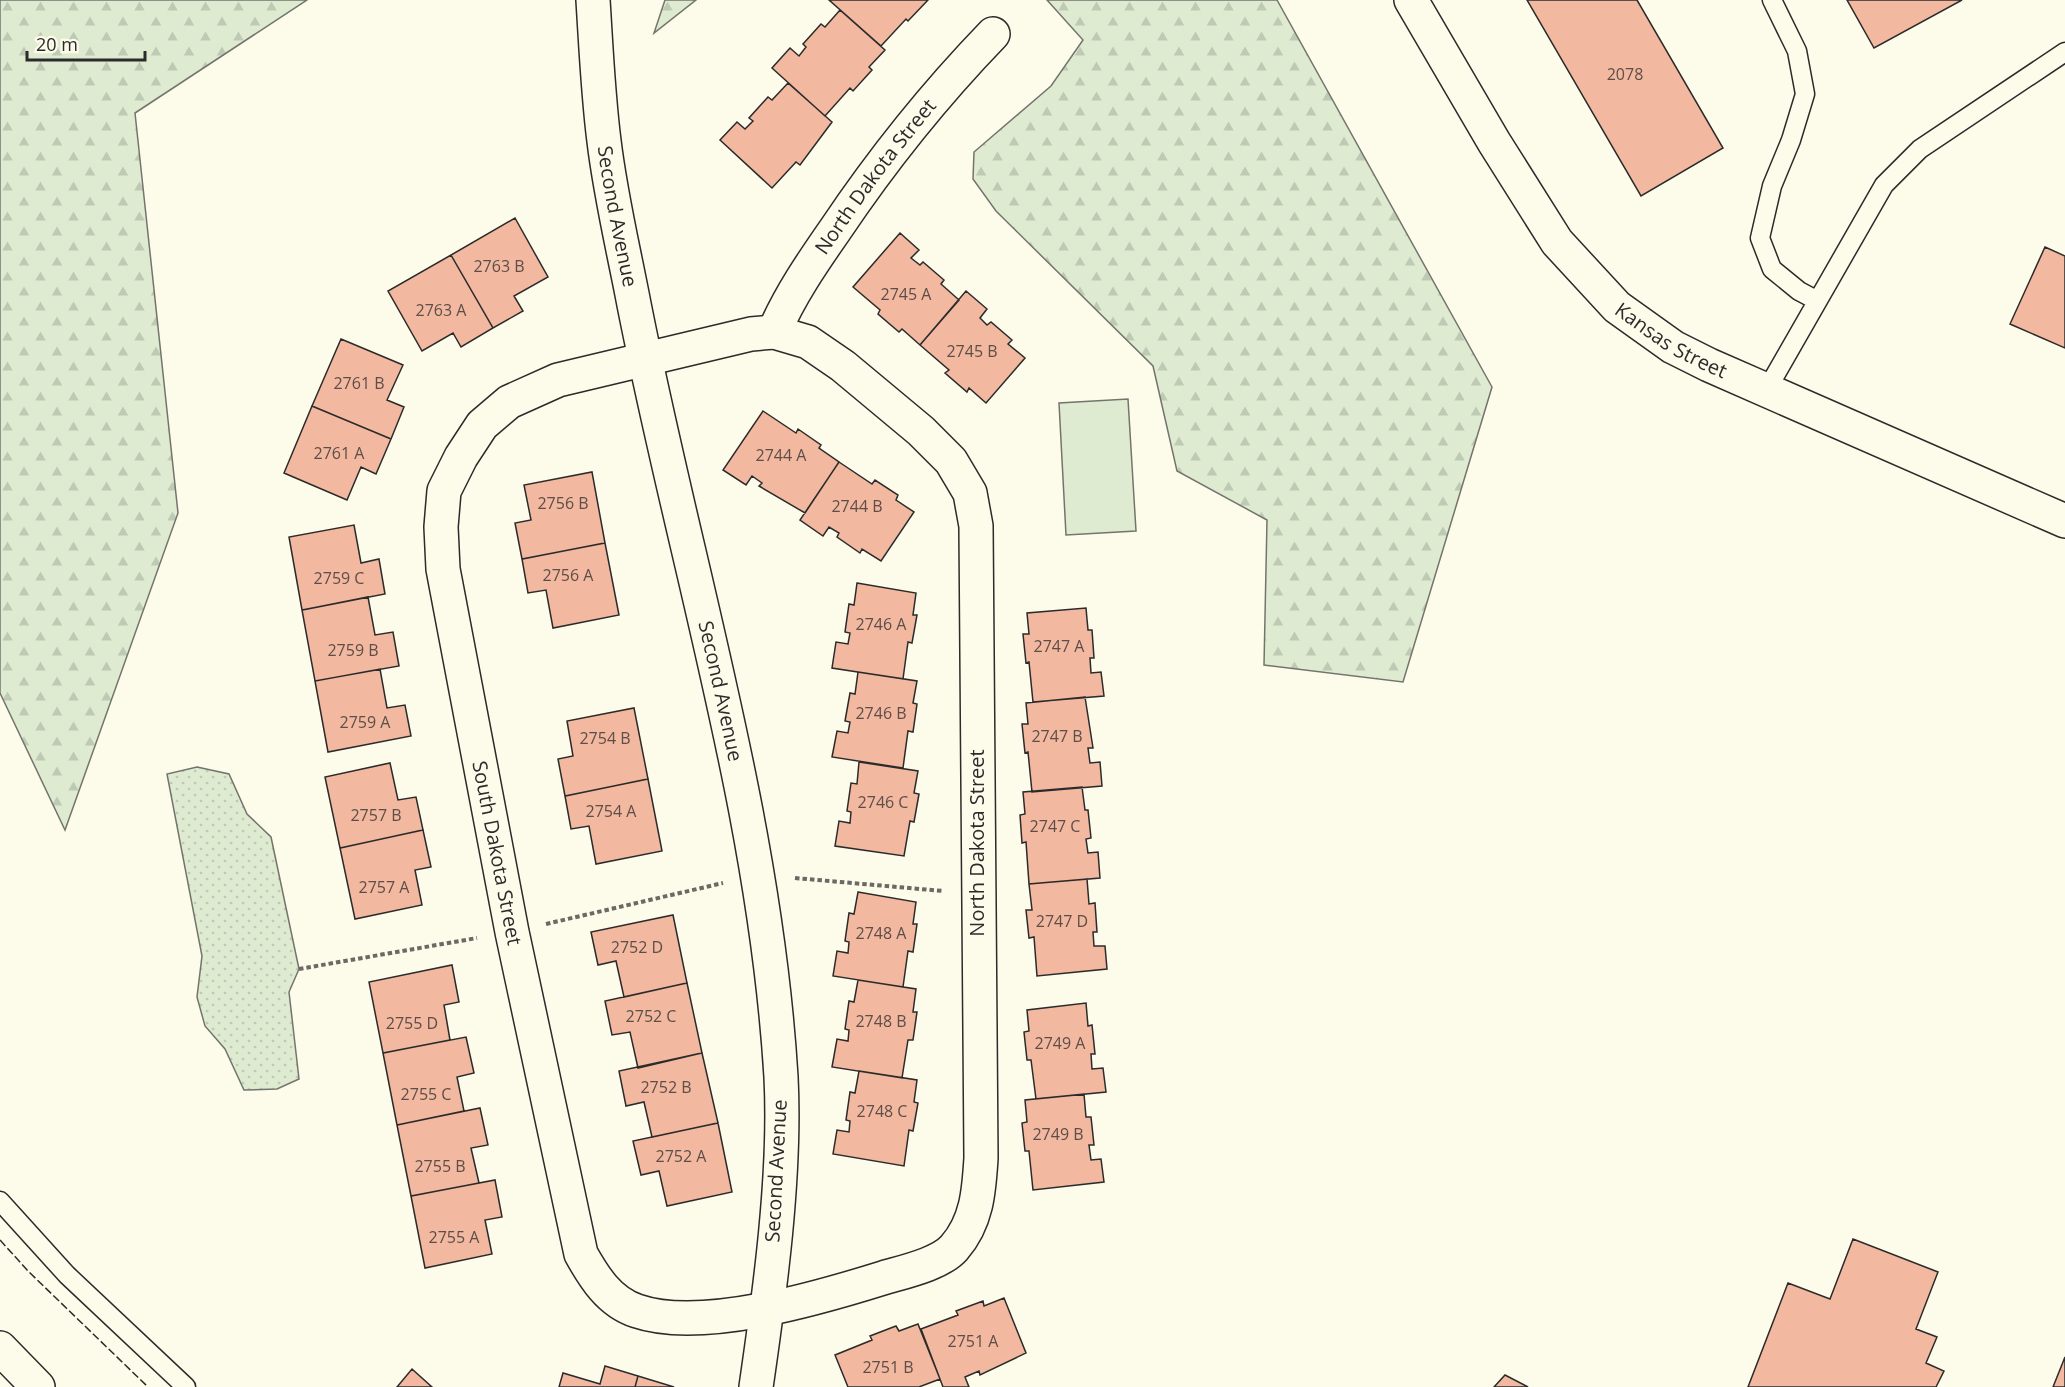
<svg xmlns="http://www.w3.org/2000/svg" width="2065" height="1387" font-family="'Open Sans',sans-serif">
	<defs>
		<pattern id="grass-dots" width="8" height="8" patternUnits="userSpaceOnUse" patternTransform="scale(1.5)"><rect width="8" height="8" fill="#deebd1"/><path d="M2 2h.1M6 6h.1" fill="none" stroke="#bfcab4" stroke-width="1.8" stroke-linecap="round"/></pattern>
		<pattern id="forest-firs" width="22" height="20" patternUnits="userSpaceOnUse" patternTransform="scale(1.5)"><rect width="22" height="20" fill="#deebd1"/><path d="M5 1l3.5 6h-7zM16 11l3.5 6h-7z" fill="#bfcab4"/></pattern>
	</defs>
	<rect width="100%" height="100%" fill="#fdfbea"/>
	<path fill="url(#grass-dots)" stroke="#74746e" stroke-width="1.5" d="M197,767L229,774L247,814L271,837L299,969L289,992L299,1079L277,1089L244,1090L225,1049L205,1026L197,997L202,956L167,774Z"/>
	<path fill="url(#forest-firs)" stroke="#74746e" stroke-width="1.5" d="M0,0H307L135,113L178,513L65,830L0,693Z
		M665,0H696L654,33Z
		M1047,0H1277L1492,387L1403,682L1264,665L1267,520L1177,471L1153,366L996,211L973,179L974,152L1051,86L1083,40Z"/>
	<path fill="#deebd1" stroke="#74746e" stroke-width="1.5" d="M1128,399L1136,531L1066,535L1059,403Z"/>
	<path fill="#f2b8a0" stroke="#2b2b2b" stroke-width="1.5" d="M829,0H928L908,21L906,19L881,46Z
		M1527,0H1637L1723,148L1641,196Z
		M1847,0H1962L1874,48Z
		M840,10L885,50L869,67L872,70L853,91L850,88L825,116L772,68L790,48L799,56L806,47L803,44L821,24L825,27Z
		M788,83L832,122L800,165L796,162L772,188L720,140L737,122L745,129L753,121L749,118L768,97L772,100Z
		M515,218L548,277L514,296L523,311L493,328L451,255Z
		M900,233L919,250L911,258L920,265L923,262L944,280L941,284L959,300L920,345L902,329L899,332L878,314L880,310L853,287Z
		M2045,247L2065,256V348L2010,324Z
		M451,255L493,328L461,347L453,333L422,351L388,291Z
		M966,291L987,309L980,318L987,325L991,322L1012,340L1008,344L1025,358L986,403L969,388L967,392L945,373L949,370L920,345Z
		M341,339L403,365L387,400L404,407L391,439L312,406Z
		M312,406L391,439L376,474L361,467L347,500L284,473Z
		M763,411L796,433L798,429L821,445L819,448L839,462L805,513L759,486L762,483L752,476L746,485L723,470Z
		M839,462L872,484L875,480L898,495L896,500L914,512L881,561L862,549L860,553L837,537L839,533L829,527L823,536L800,520Z
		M592,472L605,543L522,559L515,523L531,520L524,485Z
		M354,525L361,563L379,559L385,594L302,610L289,537Z
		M605,543L619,615L553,628L546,590L528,593L522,559Z
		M857,583L916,593L913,615H917L912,643L908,642L903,679L832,668L836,642L848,644L850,633L845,632L849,604L854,605Z
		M368,597L375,635L393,632L399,666L315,681L302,610Z
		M1086,608L1088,630H1092L1094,658H1090L1091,673L1101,672L1104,696L1033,702L1029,662L1026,663L1023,634H1029L1027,613Z
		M380,669L387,708L405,705L411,736L328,752L315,681Z
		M858,672L917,681L913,703L917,704L913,732L908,731L903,768L832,757L837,731L848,733L850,722L845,721L850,693L855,694Z
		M1085,697L1093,748H1088L1090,763L1100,762L1102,786L1032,792L1028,752L1025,753L1022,724H1028L1026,703Z
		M634,708L648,779L565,796L558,759L573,756L567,721Z
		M859,762L918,771L914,793L919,794L914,822L910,821L904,856L835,846L839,821L850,823L851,812L847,811L851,783L857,784Z
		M390,763L398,800L416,797L423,830L340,848L325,777Z
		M648,779L662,851L596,864L589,826L571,829L565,796Z
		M1082,787L1085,810H1088L1091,838L1086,839L1088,853L1098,852L1100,878L1029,884L1026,842L1022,843L1020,815L1025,814L1023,792Z
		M423,830L431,867L415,870L422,905L355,919L340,848Z
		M1087,879L1089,904L1095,903L1097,932H1093L1094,946H1105L1107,969L1037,976L1034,937L1029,938L1026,910H1032L1029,884Z
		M858,892L916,902L913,924H917L913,952L908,951L903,987L833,976L837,951L848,953L849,942L845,941L849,913L854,914Z
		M673,915L687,983L624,997L616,961L598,965L591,932Z
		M452,965L459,1002L444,1005L450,1040L383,1053L369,982Z
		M858,980L916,989L913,1012H917L913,1040H908L902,1078L832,1067L837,1039L848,1041L849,1030L845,1029L849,1001L854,1002Z
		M687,983L702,1053L638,1068L630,1032L612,1035L605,1001Z
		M1086,1003L1088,1026L1092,1025L1095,1054H1091L1092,1069L1103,1068L1106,1092L1036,1099L1031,1060H1027L1024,1032L1029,1031L1027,1010Z
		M466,1037L474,1073L457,1077L464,1111L397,1125L383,1053Z
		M702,1053L718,1123L652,1137L644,1102L626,1106L619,1071Z
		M859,1071L917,1080L914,1102L918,1103L913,1131L909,1130L904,1166L833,1154L837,1130L849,1132L850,1121L846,1120L850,1092L855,1093Z
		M1084,1094L1086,1117H1091L1094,1145H1089L1091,1160L1101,1159L1104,1182L1033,1190L1029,1151H1025L1022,1123L1027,1122L1025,1100Z
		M480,1108L488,1145L471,1148L479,1183L411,1196L397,1125Z
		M718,1123L732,1192L667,1206L659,1171L641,1175L633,1141Z
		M495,1180L502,1217L485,1220L492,1254L425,1268L411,1196Z
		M1853,1239L1938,1272L1916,1329L1937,1337L1926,1363L1944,1371L1936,1387H1748L1788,1283L1830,1299Z
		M1004,1298L1026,1353L980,1375L979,1371L965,1377L969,1387H943L921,1329L958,1315L956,1311L983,1301L984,1306Z
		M918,1324L940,1379L919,1387H848L835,1355L872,1340L870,1336L896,1326L899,1331Z
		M2065,1357V1387H2053Z
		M605,1366L638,1376L635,1387H559L563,1373L600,1384Z
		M412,1369L432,1387H397Z
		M1505,1375L1528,1387H1494Z
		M638,1376L674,1387H635Z"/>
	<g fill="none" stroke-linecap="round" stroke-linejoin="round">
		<defs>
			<path id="service" d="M1772,0L1797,51L1805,94L1791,140L1772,186L1760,238L1772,269L1799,291L1816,300
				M1766,391L1884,185L1920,149L2065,52
				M0,1201L67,1275L186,1387"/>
			<g id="minor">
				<path id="s1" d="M593,0C596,47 598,94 604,141C610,192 622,243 632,294C682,554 765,811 781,1077C786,1174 770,1291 756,1387"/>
				<path id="s2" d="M1411,0L1494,142L1557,242L1617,307L1673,347L1709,365L2065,521"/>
				<path d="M774,332L808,342L843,366L921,431L951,461L970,493L976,526L981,1158C979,1191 977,1222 954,1248C940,1264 903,1272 883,1278C819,1298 701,1333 637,1311C609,1302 594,1277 581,1254L512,932L443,569L441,527L444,491L461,457L482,425L509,402L558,380L751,334Z"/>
				<path id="s3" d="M774,332C790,295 812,263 835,230C882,160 935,94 993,34"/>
			</g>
			<path id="primary" d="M0,1348L38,1387"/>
		</defs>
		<use href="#service" stroke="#2b2b2b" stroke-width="21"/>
		<use href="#minor" stroke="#2b2b2b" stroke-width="36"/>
		<use href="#primary" stroke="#2b2b2b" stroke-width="36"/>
		<path stroke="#6a6964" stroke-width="4" stroke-dasharray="4.5 3" stroke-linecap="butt" d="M795,878L943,891
			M546,924L723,883
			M299,969L477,938"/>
		<use href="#service" stroke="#fdfbea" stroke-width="18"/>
		<use href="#minor" stroke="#fdfbea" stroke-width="33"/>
		<use href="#primary" stroke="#fdfbea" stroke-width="33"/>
		<path stroke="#2b2b2b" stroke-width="1.5" stroke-dasharray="8 3" stroke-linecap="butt" d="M0,1240L29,1272L148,1387"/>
	</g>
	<g text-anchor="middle" stroke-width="4.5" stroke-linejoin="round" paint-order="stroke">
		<g font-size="16" fill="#5d4e48">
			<text x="1625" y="80">2078</text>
			<text x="499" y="272">2763 B</text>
			<text x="906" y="300">2745 A</text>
			<text x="441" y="316">2763 A</text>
			<text x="972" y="357">2745 B</text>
			<text x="359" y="389">2761 B</text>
			<text x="339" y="459">2761 A</text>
			<text x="781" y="461">2744 A</text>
			<text x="563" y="509">2756 B</text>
			<text x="857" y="512">2744 B</text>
			<text x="568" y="581">2756 A</text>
			<text x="339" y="584">2759 C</text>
			<text x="881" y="630">2746 A</text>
			<text x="1059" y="652">2747 A</text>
			<text x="353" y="656">2759 B</text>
			<text x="881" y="719">2746 B</text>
			<text x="365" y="728">2759 A</text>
			<text x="1057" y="742">2747 B</text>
			<text x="605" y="744">2754 B</text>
			<text x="883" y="808">2746 C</text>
			<text x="611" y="817">2754 A</text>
			<text x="376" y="821">2757 B</text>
			<text x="1055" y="832">2747 C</text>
			<text x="384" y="893">2757 A</text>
			<text x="1062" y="927">2747 D</text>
			<text x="881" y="939">2748 A</text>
			<text x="637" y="953">2752 D</text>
			<text x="651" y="1022">2752 C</text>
			<text x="881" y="1027">2748 B</text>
			<text x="412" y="1029">2755 D</text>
			<text x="1060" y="1049">2749 A</text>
			<text x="666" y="1093">2752 B</text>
			<text x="426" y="1100">2755 C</text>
			<text x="882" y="1117">2748 C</text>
			<text x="1058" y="1140">2749 B</text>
			<text x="681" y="1162">2752 A</text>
			<text x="440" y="1172">2755 B</text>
			<text x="454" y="1243">2755 A</text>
			<text x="973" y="1347">2751 A</text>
			<text x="888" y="1373">2751 B</text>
		</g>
		<g font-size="20" fill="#2b2b2b" stroke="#fdfbea">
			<text dy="7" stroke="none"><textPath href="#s3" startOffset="186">North Dakota Street</textPath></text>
			<text dy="7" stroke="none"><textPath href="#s1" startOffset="218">Second Avenue</textPath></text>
			<text dy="7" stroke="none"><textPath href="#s2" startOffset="435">Kansas Street</textPath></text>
			<text dy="7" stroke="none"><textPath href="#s1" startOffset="704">Second Avenue</textPath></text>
			<text transform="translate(977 843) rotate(-90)" y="7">North Dakota Street</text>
			<text transform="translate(497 853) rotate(79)" y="7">South Dakota Street</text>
			<text transform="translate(776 1171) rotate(-87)" y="7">Second Avenue</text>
		</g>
	</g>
	<path d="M27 51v9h118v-9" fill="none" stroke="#2b2b2b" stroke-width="3"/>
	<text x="36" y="51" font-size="18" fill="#2b2b2b" stroke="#fdfbea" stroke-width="4.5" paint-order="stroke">20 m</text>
</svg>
